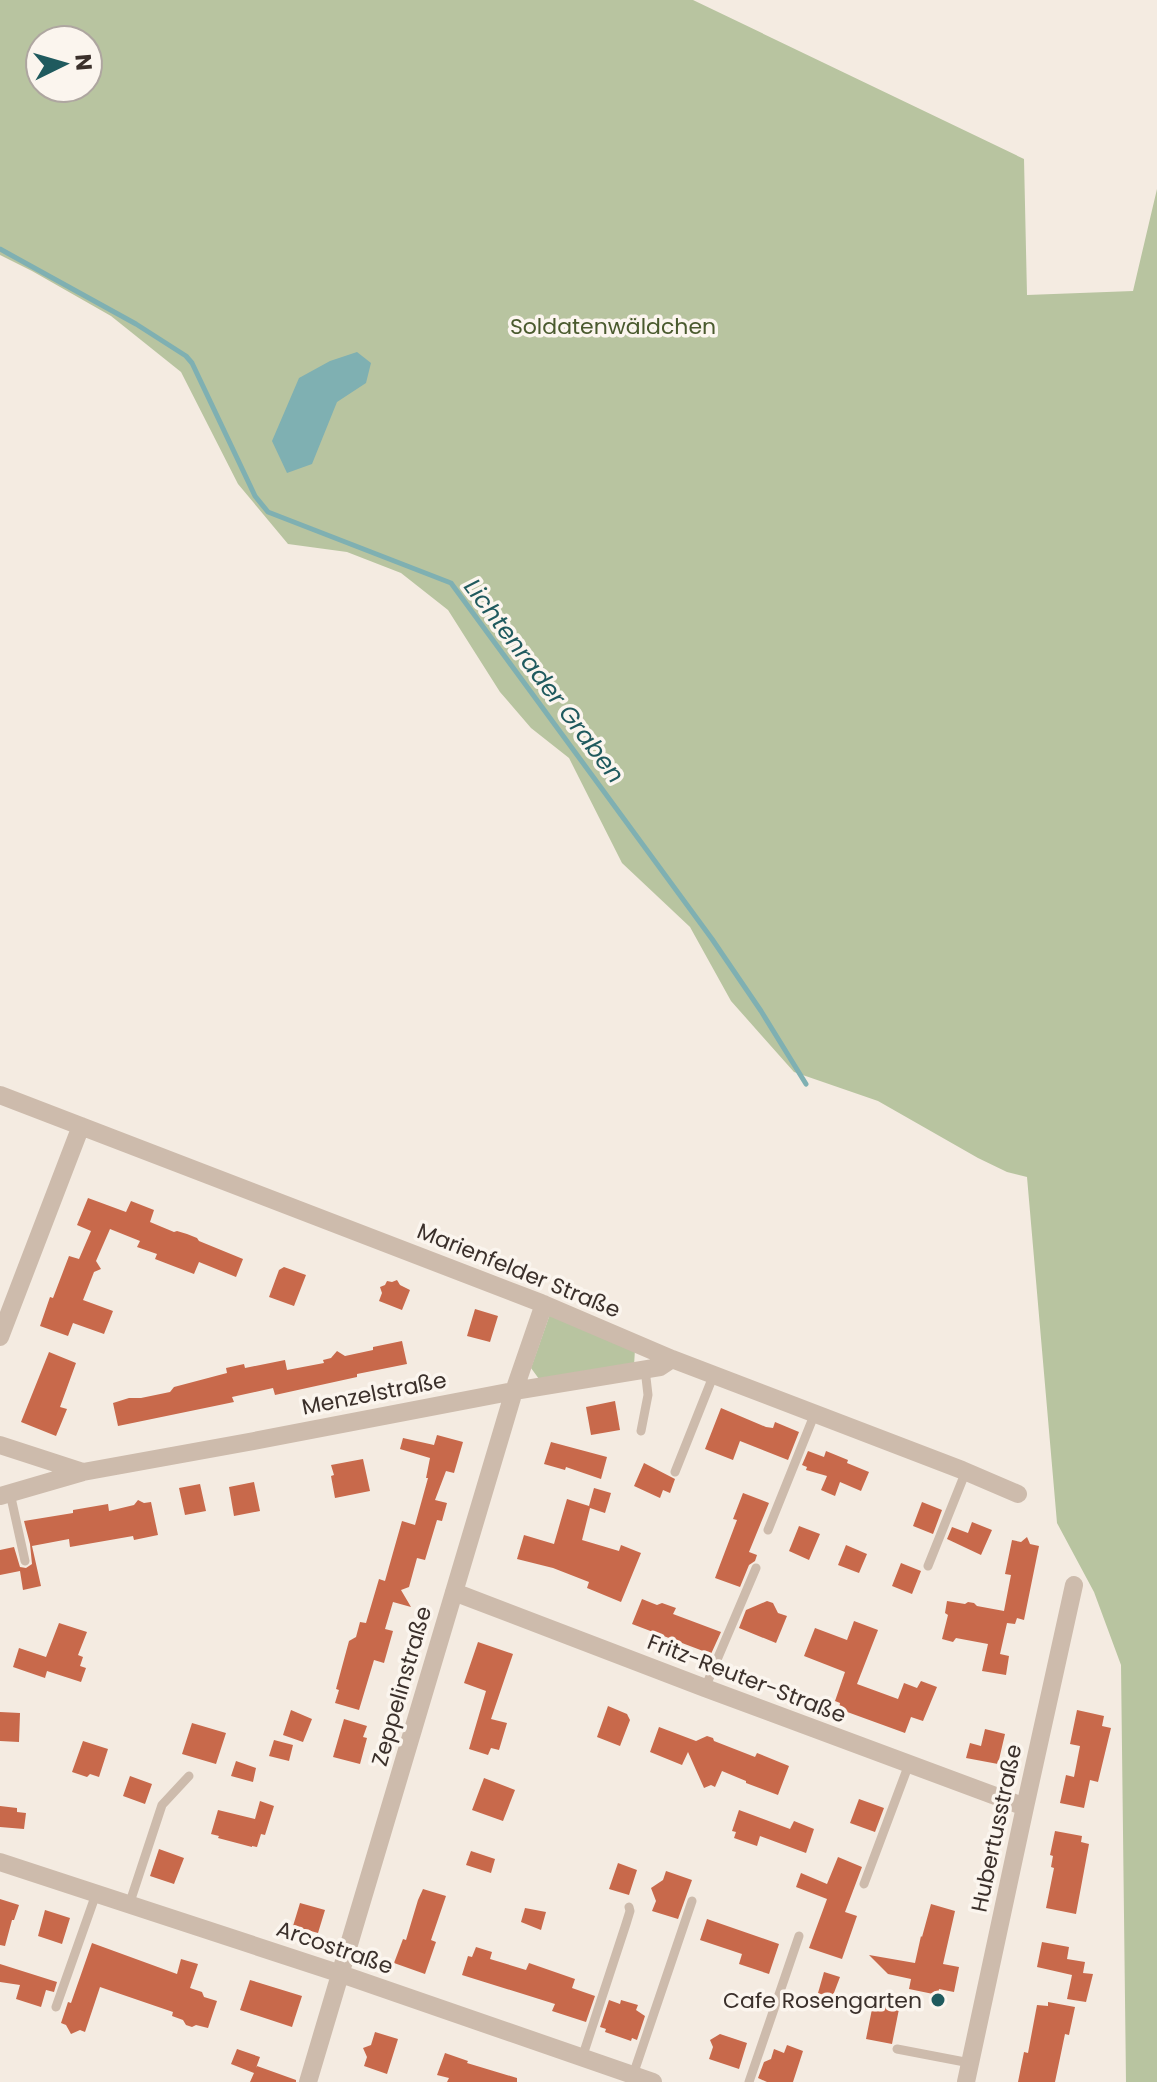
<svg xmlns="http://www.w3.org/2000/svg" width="1157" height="2082" font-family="Poppins,sans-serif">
	<rect width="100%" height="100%" fill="#f4ebe1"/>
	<path fill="#b8c4a0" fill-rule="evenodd" d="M0,0H693L1024,159L1027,295L1133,291L1157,189V2082H1126L1121,1665L1094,1592L1057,1523L1027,1177L1007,1172L978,1158L878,1101L794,1072L731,1001L690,927L622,863L569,758L531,728L500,692L448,610L401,573L347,552L288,544L238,484L181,372L111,316L32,271L0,255ZM40,40H88V88H40Z
		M550,1314L635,1349L634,1366L539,1379L531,1368Z"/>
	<path fill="#7fb0b2" d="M357,352L371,363L366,383L337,402L312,464L287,473L272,441L299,378L330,361Z"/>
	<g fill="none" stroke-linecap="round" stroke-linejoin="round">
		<path stroke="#7fb0b2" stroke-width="5" d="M0,249L136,324L186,356L192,363L255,496L268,512L451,583L712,939L761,1011L806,1084"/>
	</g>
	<path fill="#c8694b" d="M88,1198L126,1212L131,1201L154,1210L150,1222L174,1232L177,1231L187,1234L197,1238L199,1241L243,1259L236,1277L199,1262L194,1274L155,1259L157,1254L137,1247L140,1241L110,1229L96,1261L101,1269L94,1272L83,1300L113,1311L104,1334L73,1323L68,1336L40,1326L50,1297L53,1298L69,1256L79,1259L91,1231L77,1225Z
		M284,1267L306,1275L294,1306L269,1297L279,1270Z
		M397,1280L400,1285L410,1290L402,1310L379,1301L382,1293L380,1287L385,1285L387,1281L392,1282Z
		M475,1309L498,1316L490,1342L467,1336Z
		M402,1341L407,1364L357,1374V1377L275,1395L273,1388L232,1397L234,1402L118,1426L113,1403L129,1398H141L170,1392L174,1387L227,1373L226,1368L244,1364L245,1368L285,1360L287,1370L324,1363L323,1360L331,1358L337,1351L345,1356L373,1350V1347Z
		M49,1352L76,1363L60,1407L67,1409L56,1436L21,1422Z
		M615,1401L620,1430L591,1435L586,1407Z
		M721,1408L766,1427L773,1428L775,1422L799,1432L788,1460L740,1441L733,1460L705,1449Z
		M437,1435L463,1442L454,1473L446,1471L435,1500L447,1503L442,1521L437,1520L425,1560L417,1558L409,1587L401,1590L411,1607L393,1602L385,1629L393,1631L384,1663L374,1660L359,1710L335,1703L339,1690L336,1689L349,1641L356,1637L360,1622L366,1623L379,1579L385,1581L402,1521L415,1525L428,1478H426L430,1458L400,1449L403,1438L434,1445Z
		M551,1442L607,1457L601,1479L566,1467L565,1470L544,1464Z
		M808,1451L824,1457L826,1451L848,1460L847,1463L869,1472L861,1491L840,1482L835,1496L821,1490L827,1476L806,1470L807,1467L802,1465Z
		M363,1459L370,1491L335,1498L331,1476L334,1475L331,1465Z
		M644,1463L675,1479L670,1493L663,1490L660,1498L634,1486Z
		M254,1482L260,1511L234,1516L229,1487Z
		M200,1484L206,1511L185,1515L179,1488Z
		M594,1488L611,1493L605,1513L590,1508L582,1540L619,1551L621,1545L641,1553L621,1602L587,1588L589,1582L553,1568L517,1559L524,1535L554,1544L567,1499L589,1506Z
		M743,1493L769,1503L749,1552L757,1555L755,1561L749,1565L740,1587L715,1578L737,1520L733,1519Z
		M138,1500L144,1503L151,1502L158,1535L134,1540L133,1536L70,1547L69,1539L32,1546L41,1586L23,1590L20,1571L0,1575V1550L14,1547L20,1567L26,1568L32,1564L30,1544L24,1521L73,1513V1510L108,1504L109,1511L134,1505Z
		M922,1502L942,1510L933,1534L913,1526Z
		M972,1522L992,1530L981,1555L947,1539L952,1527L968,1533Z
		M799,1526L820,1534L809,1560L789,1551Z
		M1027,1537L1030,1544L1039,1546L1024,1620L1017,1618L1015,1624L1007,1623L1000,1654L1009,1656L1006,1675L982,1671L988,1644L956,1638L953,1642L942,1639L948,1615L945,1613L947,1601L965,1604L968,1602L974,1603L977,1606L1004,1611L1011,1575L1005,1574L1012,1540L1021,1542Z
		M846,1545L867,1554L859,1573L838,1565Z
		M901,1563L921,1571L912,1594L892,1586Z
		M642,1599L657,1605L662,1603L676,1608L673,1614L721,1632L711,1654L632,1624Z
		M767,1601L773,1603L778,1613L787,1616L776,1643L739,1628L746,1610Z
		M854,1621L878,1630L857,1684L898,1699L904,1683L917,1688L921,1681L937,1687L923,1721L911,1717L905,1733L839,1709L840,1703L835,1701L845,1672L804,1656L815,1628L847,1640Z
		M59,1623L87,1632L78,1655L83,1657L80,1666L86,1668L81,1682L47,1671L45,1678L13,1667L19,1648L46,1657Z
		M478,1642L513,1654L491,1719L507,1723L499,1750L491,1748L488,1755L469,1749L486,1691L464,1683Z
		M608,1706L627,1714L630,1720L620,1746L597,1737Z
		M291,1710L312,1719L303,1742L283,1735Z
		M1077,1710L1104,1716L1102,1726L1111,1728L1098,1782L1090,1780L1084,1808L1060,1803L1066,1775L1074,1777L1080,1746L1070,1744Z
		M0,1712L20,1713L19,1742L0,1741Z
		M344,1719L367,1726L363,1737L367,1738L360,1764L333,1757Z
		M192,1723L226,1733L216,1764L182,1754Z
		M659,1727L696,1741L707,1736L713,1738L714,1741L755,1757L757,1753L789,1766L778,1795L746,1783V1781L722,1771L715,1787L711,1785L704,1788L688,1752L682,1765L650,1752Z
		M985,1729L1005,1734L998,1764L966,1758L970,1743L981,1746Z
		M274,1740L293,1745L289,1761L269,1756Z
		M83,1741L108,1749L99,1777L90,1774L87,1777L72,1772Z
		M236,1761L256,1768L253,1782L231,1776Z
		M130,1776L152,1784L145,1804L123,1796Z
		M484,1778L515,1790L503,1821L472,1810Z
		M859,1799L884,1808L875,1832L850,1823Z
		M260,1801L274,1806L265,1835L261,1834L257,1847L252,1846V1847L218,1838L219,1836L211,1834L218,1810L255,1819Z
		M0,1806L17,1808V1812L26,1813L24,1829L0,1827Z
		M739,1810L790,1829L794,1821L814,1829L806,1853L760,1836L757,1846L734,1838L736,1832L732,1831Z
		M1055,1831L1082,1836L1081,1842L1089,1844L1076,1914L1046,1908L1054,1868L1051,1867L1053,1856L1050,1855Z
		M159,1849L184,1858L174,1884L150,1876Z
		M471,1851L495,1859L491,1873L466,1865Z
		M838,1857L862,1867L845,1912L857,1916L842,1959L809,1948L827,1899L796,1887L801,1873L827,1884Z
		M618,1863L637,1870L629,1895L609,1889Z
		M666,1871L692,1880L678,1919L652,1911L656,1901L651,1888L663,1880Z
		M423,1889L446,1896L431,1940L436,1942L425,1974L394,1963L403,1939L406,1940L418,1900Z
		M0,1899L19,1905L14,1920H12L5,1946L0,1945Z
		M300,1903L325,1910L318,1933L293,1926Z
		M931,1904L955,1911L943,1964L959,1967L954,1992L939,1989L938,1995L909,1989L911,1979L888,1974L869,1955L915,1963L921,1936L922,1937Z
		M525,1908L546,1912L541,1930L521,1922Z
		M45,1910L70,1918L62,1944L38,1936Z
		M707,1919L779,1944L769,1974L739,1964L742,1954L700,1940Z
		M1042,1942L1069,1947L1067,1959L1085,1962L1083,1973L1093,1974L1086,2002L1067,1999L1072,1975L1037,1967Z
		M92,1943L177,1974L181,1959L198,1964L190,1988L202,1992L204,1997L217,2001L208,2028L196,2025L192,2027L186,2025L183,2020L172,2016L173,2012L100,1987L85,2032L80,2030L71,2034L66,2025L61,2023L68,2002L71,2003Z
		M476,1947L492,1952L490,1959L526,1970L529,1963L575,1979L572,1988L595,1996L586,2022L552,2011L555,2004L462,1975L468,1956L472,1957Z
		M0,1964L57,1982L54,1992L46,1990L41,2007L16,1999L20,1985L0,1982Z
		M824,1972L840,1977L832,1998L818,1993Z
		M250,1980L302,1996L292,2027L240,2010Z
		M609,2000L620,2004L621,2000L638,2005L636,2010L645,2016L637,2040L632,2038L631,2041L605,2032L606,2029L600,2027Z
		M1048,2002L1075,2007L1069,2035L1065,2034L1055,2082H1018L1024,2052L1028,2053L1037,2005L1048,2006Z
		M873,2004L899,2009L892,2044L866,2039Z
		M375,2032L398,2039L387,2074L364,2066L367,2057L363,2048L371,2045Z
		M720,2034L747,2043L739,2069L709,2059L713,2047L710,2040Z
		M787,2045L803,2051L793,2082H767L758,2078L764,2062L771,2059L774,2049L784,2053Z
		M237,2049L260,2057L256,2068L257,2066L296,2080V2082H250L254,2073L231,2064Z
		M445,2053L468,2061L467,2063L517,2078V2082H447L449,2078L437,2075Z"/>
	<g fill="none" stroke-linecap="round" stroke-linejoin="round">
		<path stroke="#cdbbac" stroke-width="9" d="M641,1431L648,1395L645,1369
			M675,1472L714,1374
			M10,1493L25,1561
			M768,1530L815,1413
			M928,1566L966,1471
			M705,1688L756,1568
			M864,1884L909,1764
			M129,1905L162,1805L189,1776
			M56,2007L96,1894
			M897,2049L970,2063
			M582,2058L626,1924L630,1911L629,1907
			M633,2075L692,1901
			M749,2082L799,1936"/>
		<path stroke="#cdbbac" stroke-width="18" d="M0,1095L541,1303L672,1359L962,1470L1018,1494
			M0,1337L81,1126
			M0,1445L83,1472
			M0,1496L83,1472L254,1441L514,1391L660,1367L672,1359
			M454,1592L705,1688L1025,1807
			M0,1862L341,1974L653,2082
			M308,2082L514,1391L544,1304
			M966,2082L1025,1807L1074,1585"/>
	</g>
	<circle fill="#1f5a5e" stroke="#fbf5ee" stroke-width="3" cx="938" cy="2000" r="8"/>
	<g text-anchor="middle" stroke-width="7" stroke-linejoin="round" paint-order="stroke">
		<g font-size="22" fill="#4a5a2e" stroke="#fbf5ee">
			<text x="613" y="334">Soldatenwäldchen</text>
		</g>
		<g font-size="22" fill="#3b302b" stroke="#fbf5ee">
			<text transform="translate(519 1270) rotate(22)" y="8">Marienfelder Straße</text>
			<text transform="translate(374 1393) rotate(-11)" y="8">Menzelstraße</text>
			<text transform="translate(747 1678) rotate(21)" y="8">Fritz-Reuter-Straße</text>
			<text transform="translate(401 1686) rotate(-74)" y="8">Zeppelinstraße</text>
			<text transform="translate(996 1828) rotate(-78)" y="8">Hubertusstraße</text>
			<text transform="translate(335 1947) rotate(19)" y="8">Arcostraße</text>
		</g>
		<g font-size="22" fill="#3b302b" stroke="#fbf5ee" text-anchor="end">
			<text x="922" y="2008">Cafe Rosengarten</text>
		</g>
		<g font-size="24" font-style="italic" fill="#1f5a5e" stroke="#fbf5ee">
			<text transform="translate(544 681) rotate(53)" y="8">Lichtenrader Graben</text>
		</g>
	</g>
	<g transform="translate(64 64) rotate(85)"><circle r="38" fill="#fbf5ee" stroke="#aea6a0" stroke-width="2"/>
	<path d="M0-6L14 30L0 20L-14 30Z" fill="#1f5a5e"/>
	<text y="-12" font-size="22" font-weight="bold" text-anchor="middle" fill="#3b302b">N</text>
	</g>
</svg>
